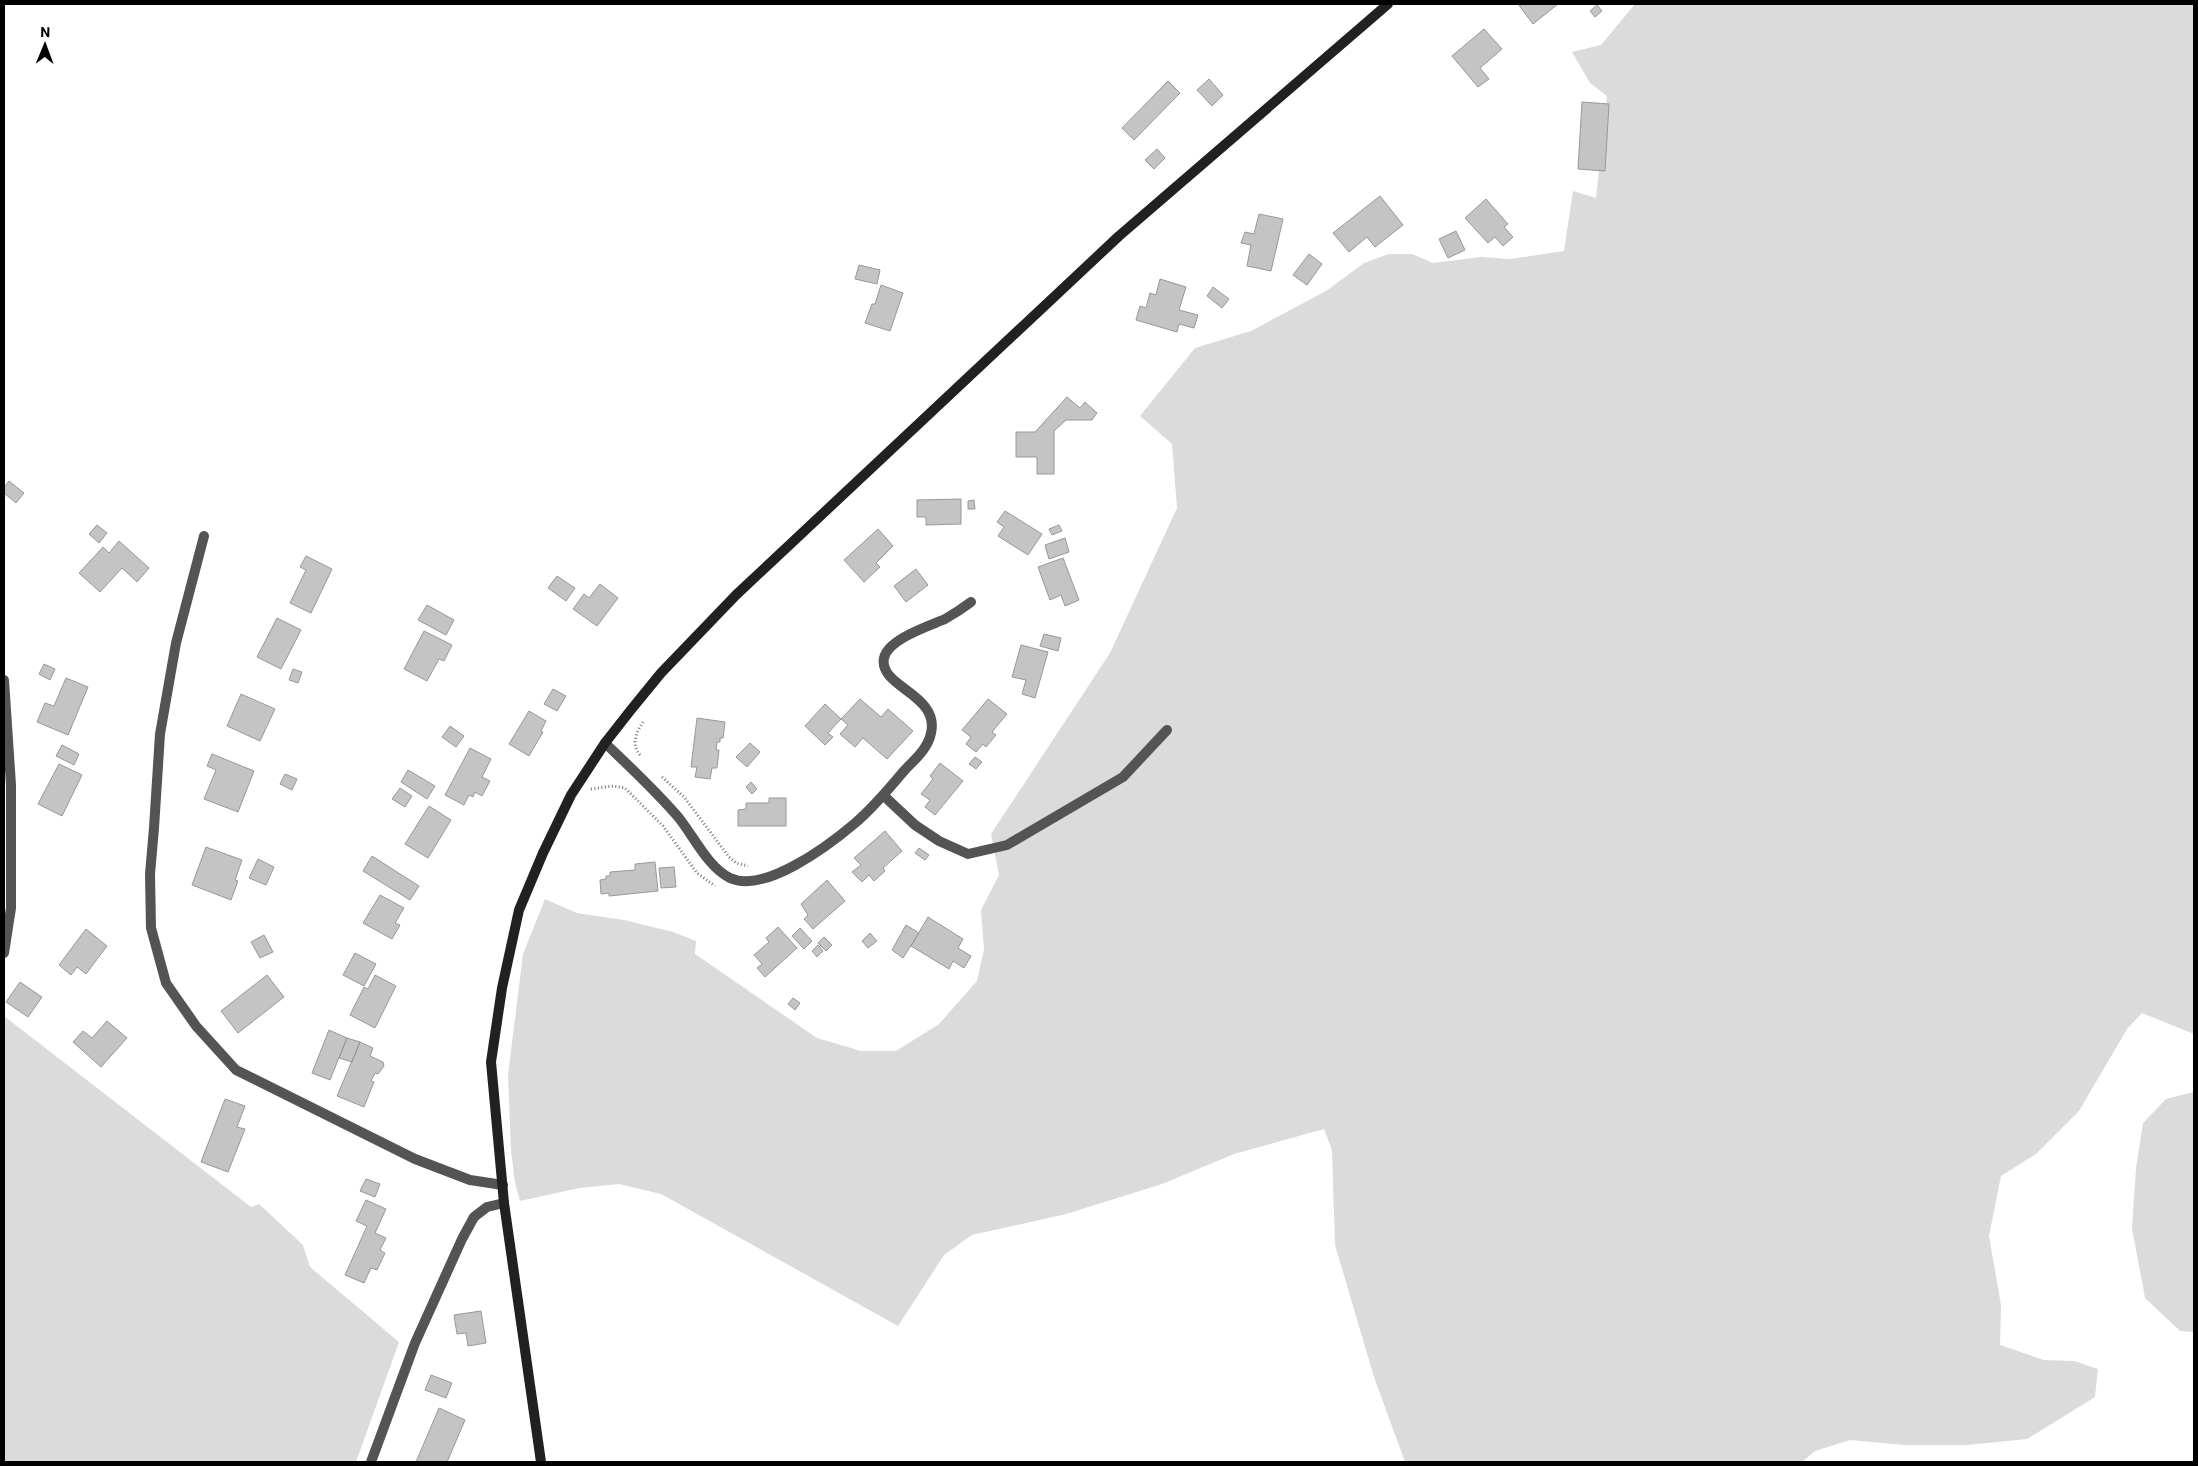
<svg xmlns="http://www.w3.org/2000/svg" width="2198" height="1466" font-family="Roboto,sans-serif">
	<rect width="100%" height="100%" fill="#fff"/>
	<path fill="#dbdbdb" d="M1635,4H2194V1034L2142,1013L2127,1029L2079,1111L2036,1154L2001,1176L1989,1236L2001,1305L2000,1345L2044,1360L2074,1361L2098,1369L2095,1397L2027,1439L1967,1445H1904L1850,1440L1815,1451L1802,1462H1405L1374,1377L1335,1245L1332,1150L1324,1129L1234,1154L1162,1184L1066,1214L972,1235L944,1255L898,1326L661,1194L619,1184L579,1188L520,1201L515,1183L511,1150L508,1075L523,954L545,899L577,913L624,920L673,932L696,941L695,954L817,1038L861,1051H896L939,1024L977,981L984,949L981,910L999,875L991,834L1110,653L1177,508L1172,444L1140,416L1195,348L1251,331L1326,291L1364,263L1389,254H1412L1433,263L1481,257L1510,259L1564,251L1573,191L1596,198L1607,96L1590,83L1572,52L1601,45Z
		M4,1016L251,1207L259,1204L303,1245L310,1267L399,1342L356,1462H4Z
		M2194,1092V1332L2180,1331L2145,1298L2132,1228L2136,1168L2143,1123L2166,1099Z"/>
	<path fill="#c4c4c4" stroke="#989898" d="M1518,4H1558L1533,24Z
		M1597,5L1602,11L1595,17L1590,11Z
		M1484,29L1502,49L1480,68L1489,79L1478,87L1452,56Z
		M1209,79L1223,95L1212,106L1197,90Z
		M1168,81L1180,93L1134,140L1122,128Z
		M1582,102L1609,104L1605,171L1578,169Z
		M1157,149L1165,158L1154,169L1145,160Z
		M1380,196L1403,225L1375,247L1367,237L1349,252L1333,233Z
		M1486,199L1508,224L1504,227L1513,237L1503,246L1495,237L1488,243L1465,218Z
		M1259,214L1283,219L1271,271L1247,266L1251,245L1241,243L1245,232L1254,234Z
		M1456,231L1465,250L1448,258L1439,239Z
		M1309,254L1322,264L1307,285L1293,275Z
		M859,265L880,270L877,284L855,279Z
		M1160,279L1186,287L1179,310L1198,315L1194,328L1179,324L1177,332L1136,320L1140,306L1146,308L1150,293L1156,295Z
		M881,285L903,293L890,331L865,323L872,304H875Z
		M1213,287L1229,299L1222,308L1207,296Z
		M1067,397L1080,408L1085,402L1097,413L1092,420H1066L1054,431V474H1037V457H1016V432H1035Z
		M9,481L24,493L16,503L4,493V488Z
		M961,499V524L926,525V517H917V500Z
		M974,500L975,509H968V501Z
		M1005,511L1042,534L1028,555L998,536L1004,527L997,522Z
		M97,525L107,533L99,543L89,534Z
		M1059,525L1062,531L1052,535L1049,529Z
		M878,529L893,546L876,563L880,567L864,582L844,560Z
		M1065,538L1069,552L1049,559L1045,545Z
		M119,541L149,568L137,582L122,568L100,592L79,573L103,547L109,553Z
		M306,556L332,569L311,613L290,603L306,570L300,567Z
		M1063,558L1079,600L1065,606L1061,595L1050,600L1038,567Z
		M916,569L928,585L906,602L894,586Z
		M557,576L575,588L566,601L548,588Z
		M600,584L618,598L597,626L573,609L584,594L589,598Z
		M427,605L454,620L446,635L418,620Z
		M277,618L301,630L281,669L257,657Z
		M424,631L452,645L444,661L439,659L427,681L404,669Z
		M1044,634L1061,638L1058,651L1040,646Z
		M1021,645L1048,652L1035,698L1022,694L1026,680L1012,677Z
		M44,664L55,669L50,680L39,674Z
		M293,669L302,672L298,683L289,680Z
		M66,678L88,687L68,735L37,722L45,703L54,706Z
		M553,689L566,696L557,711L544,704Z
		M241,694L275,709L260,741L227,726Z
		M860,699L881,717L888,709L913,731L887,759L863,738L855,747L840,734L848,725L841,719Z
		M988,699L1007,714L992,732L996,735L986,747L983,744L976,752L966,744L971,737L962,730Z
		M825,704L841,719L828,733L833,737L825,745L805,726Z
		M529,711L546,721L541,731L543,732L529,756L509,744Z
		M697,718L725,722L723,738H720V742H717L716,750H719L717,768H712L710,779L695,777L697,767H691Z
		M450,726L464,736L456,747L442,737Z
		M750,743L760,752L747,767L736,757Z
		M62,745L79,754L74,765L56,756Z
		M470,748L491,759L482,777L490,781L482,796L475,792L473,797L469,795L464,805L445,795Z
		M212,754L254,771L238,812L204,799L216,770L207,766Z
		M975,757L982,762L976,769L969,764Z
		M940,763L963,781L935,815L925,807L930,800L921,794L933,779L930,776Z
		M59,764L82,775L62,816L38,804Z
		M408,770L435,786L427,799L401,782Z
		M285,774L297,779L292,790L280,784Z
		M751,782L757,789L752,794L746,787Z
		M400,788L412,796L405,807L392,799Z
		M769,798H786V826H738V810L746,809V803H769Z
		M429,806L451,820L428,858L405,844Z
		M885,831L902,851L883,868L885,871L874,881L869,875L862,882L852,872L861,865L854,858Z
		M206,847L242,860L235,880L238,881L231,900L192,885Z
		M919,848L929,855L925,860L915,853Z
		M372,856L419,886L410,900L363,871Z
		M258,859L274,867L266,885L249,878Z
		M655,862L658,891L609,896V893L601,894L600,880L606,879V876H610V872L635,870V864Z
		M674,867L676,887L661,888L659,868Z
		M827,880L845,901L813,929L804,919L808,915L801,904Z
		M380,895L404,908L395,923L400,925L392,939L363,923Z
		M928,917L963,939L958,948L971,956L964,968L953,961L949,969L911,946Z
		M906,925L919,933L903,958L892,950Z
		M778,927L797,948L765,977L757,968L762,964L754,955L769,942L766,938Z
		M800,928L812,941L804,949L792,936Z
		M86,929L107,946L86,974L77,967L71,975L59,965Z
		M870,933L877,941L868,948L862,941Z
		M264,935L273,952L260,958L251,942Z
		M824,937L832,945L826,951L818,943Z
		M818,945L823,951L817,957L812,951Z
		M355,953L376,964L364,986L343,975Z
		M267,975L284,997L238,1033L221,1011Z
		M375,975L396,986L375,1028L350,1015L364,987L368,989Z
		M20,982L42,997L28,1017L6,1002Z
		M793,998L800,1003L795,1010L788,1004Z
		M107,1021L127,1038L101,1067L73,1042L83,1031L92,1038Z
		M329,1030L347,1038L330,1080L312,1073Z
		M347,1038L360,1042L352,1062L339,1058Z
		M360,1042L373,1048L370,1056L383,1062L384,1066L378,1074L375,1073L371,1081L374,1082L364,1107L337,1096Z
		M225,1099L245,1106L237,1127L245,1129L228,1172L201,1162Z
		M366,1179L380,1184L375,1197L360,1191Z
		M366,1200L386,1209L375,1233L386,1238L380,1250L385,1253L377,1270L371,1268L364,1283L345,1275L367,1226L356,1221Z
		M481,1311L486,1343L468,1346L466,1333L457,1334L454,1315Z
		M431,1375L452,1383L446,1398L425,1390Z
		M439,1408L465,1420L447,1462H416Z"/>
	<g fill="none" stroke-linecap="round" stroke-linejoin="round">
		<path stroke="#767676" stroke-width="3" stroke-dasharray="1 2.5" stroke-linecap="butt" d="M640,755C631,744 636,733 643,722
			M662,777L684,797L729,857L736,863L748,866
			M591,789L613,786L625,788L663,826L697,873L715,886"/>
		<path stroke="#545454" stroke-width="10" d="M204,536L176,643L160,734L154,828L150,874L151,928L166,983L196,1026L236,1070L415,1159L470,1180L503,1185
			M4,680L11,785V908L4,953
			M605,743C630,767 656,791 679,818C694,837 708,867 730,878C764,894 828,846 854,824C872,809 888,790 903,772C914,760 928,749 931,733C940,694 878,687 884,658C888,639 929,626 945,619C954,614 963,608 971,602
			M883,795L915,825L939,841L968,854L1007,845L1123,777L1167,730
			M371,1462L415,1343L462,1239L474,1217L487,1207L504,1203"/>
		<path stroke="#212121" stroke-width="10" d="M541,1462L504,1203L491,1062L502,988L519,910L543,853L571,795L605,743L630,711L661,673L736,595L1119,236L1388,4"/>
	</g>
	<rect width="2198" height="1466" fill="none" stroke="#000000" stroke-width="10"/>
	<g transform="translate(45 45) rotate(1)" stroke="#ffffff" stroke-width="4" paint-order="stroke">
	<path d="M0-4L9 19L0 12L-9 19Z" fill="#000000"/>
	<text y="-8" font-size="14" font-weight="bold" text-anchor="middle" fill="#000000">N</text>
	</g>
</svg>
